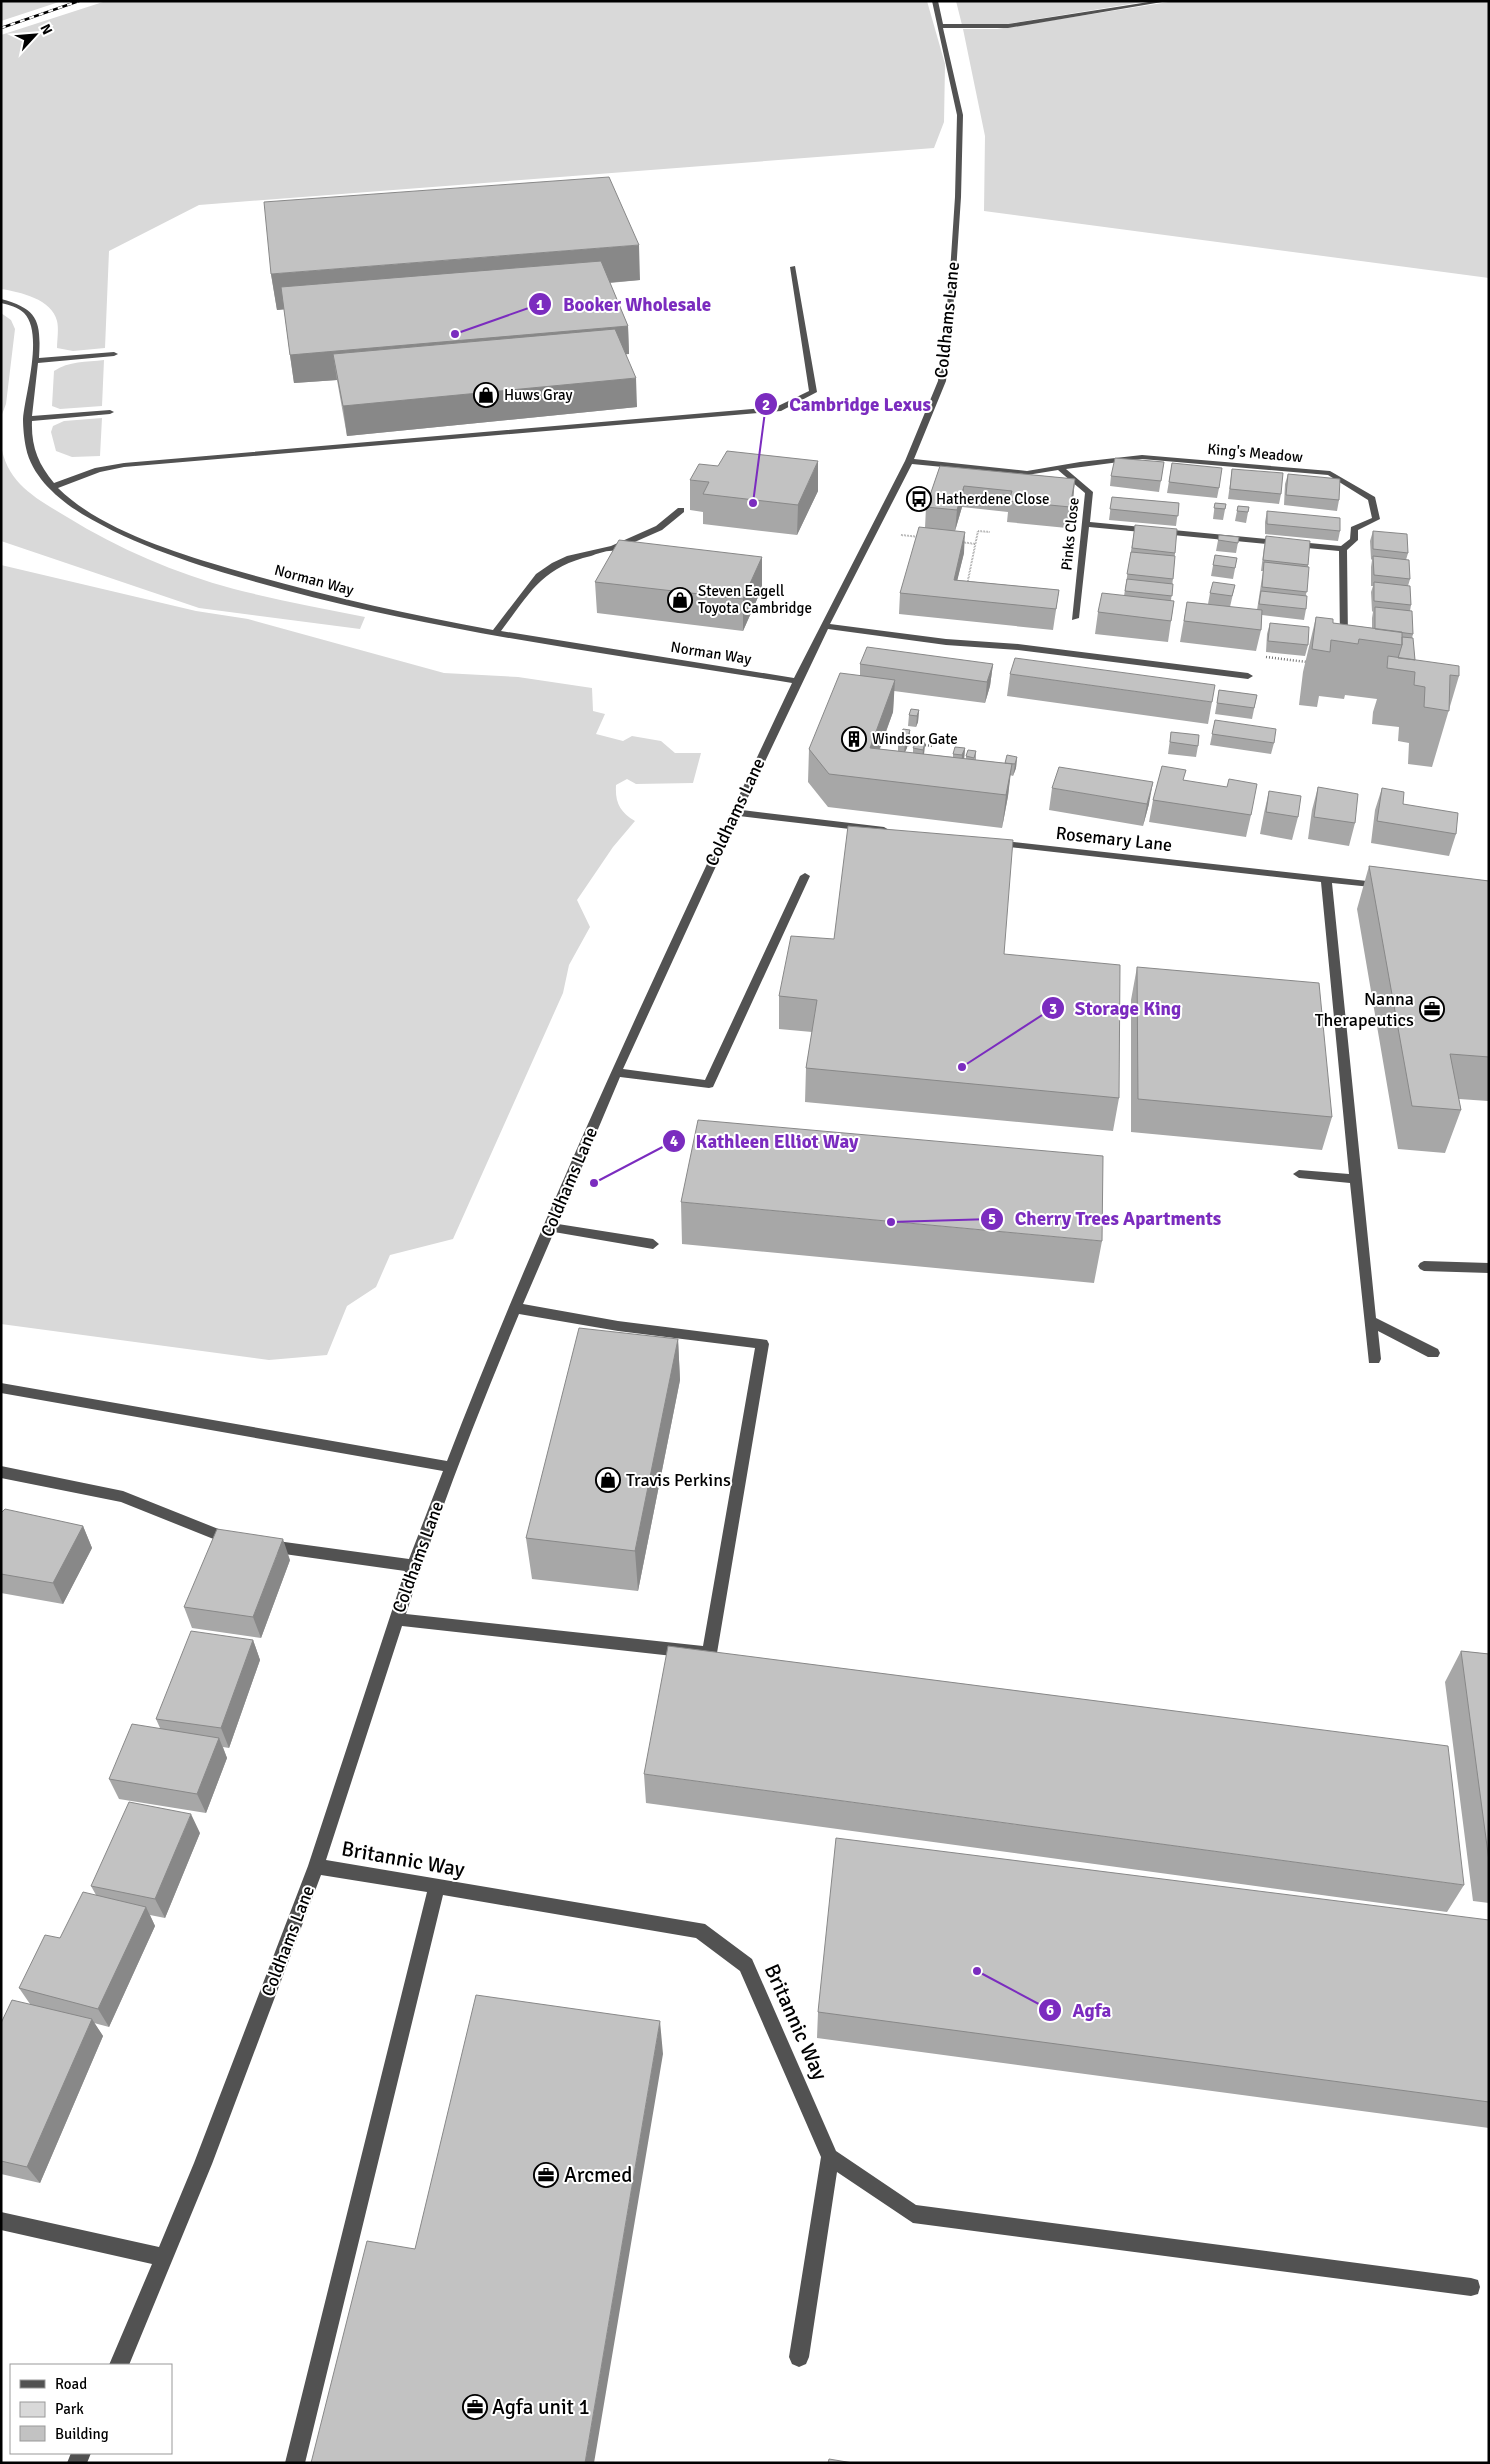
<svg xmlns="http://www.w3.org/2000/svg" width="1490" height="2464" font-family="Signika,sans-serif">
	<rect width="100%" height="100%" fill="#fff"/>
	<path fill="#d9d9d9" d="M1,1H62L1,21Z
		M106,1H927L945,64L944,122L934,148L199,205L109,251L105,348L73,351L57,348C57,340 59,329 57,321C52,299 20,292 1,289V35Z
		M956,1H1149L1007,24L962,25Z
		M1175,1H1489V278L984,211L985,136L963,29H997Z
		M1,313L11,320L15,329L6,404L1,417Z
		M104,360L102,406L60,409L52,406L54,371C69,361 86,362 104,360Z
		M102,418L100,456L72,457L56,451L51,432L53,426L64,421Z
		M1,444C6,483 37,499 67,517C119,549 175,573 234,589C277,600 321,608 365,617L360,629L199,608L1,541Z
		M1,565L196,611L248,619L444,673L518,677L592,688L593,711L605,714L596,734L623,741L632,736L661,741L675,753H701L693,783L636,784L627,779L616,785C615,803 620,812 635,821L613,847L577,900L590,927L569,965L563,993L453,1239L390,1255L376,1287L347,1306L327,1355L269,1360L1,1324Z"/>
	<g fill="none" stroke-linecap="round" stroke-linejoin="round">
		<path stroke="#747474" stroke-width="2" stroke-dasharray="0.5 1" stroke-linecap="butt" d="M901,535L920,537
			M961,542L975,544
			M967,585L978,531L990,532"/>
		<path stroke="#747474" stroke-width="2.5" stroke-dasharray="1 2" stroke-linecap="butt" d="M1266,657L1307,662
			M922,745L934,746"/>
		<path fill="#525252" fill-rule="evenodd" d="M932,1H938L943,24H1008L1155,1H1168L1008,28H943L963,115L961,197L955,287L946,381L914,459L1027,471L1080,462L1142,455L1330,471L1375,497L1380,519L1358,530V540L1347,550L1348,641L1344,644L1340,641L1339,551L1089,527L1079,618L1072,620L1085,493L1058,470L1027,475L912,464L830,624L946,639L1018,644L1248,673L1253,676L1248,679L1018,650L946,645L828,629L742,810L884,827L889,830L884,833L739,816L623,1069L705,1080L800,876L805,873L810,876L713,1087L709,1088L620,1077L558,1224L653,1239L659,1244L653,1249L554,1232L523,1304L618,1321L767,1340L769,1344L717,1653L714,1658L709,1660L402,1626L326,1860L705,1924L752,1959L836,2151L916,2205L1471,2278L1478,2280L1480,2287L1478,2294L1471,2296L913,2223L837,2172L809,2357L806,2364L799,2367L792,2364L789,2357L821,2157L740,1971L696,1938L443,1895L305,2463H285L427,1892L321,1875L212,2164L129,2365H109L152,2264L1,2230V2212L159,2247L194,2163L308,1866L405,1571L270,1552L265,1550L263,1546L265,1542L270,1540L409,1559L443,1471L1,1393V1383L447,1461C550,1195 671,940 792,683C622,656 451,634 285,590C216,571 144,551 82,514C58,499 32,477 26,448C24,439 23,427 23,419C25,394 44,333 24,313C18,307 9,305 1,303V299C39,309 41,322 39,358L114,352L118,354L114,356L38,363L32,416L110,410L114,412L110,414L32,421C31,446 38,464 54,483L95,468L124,463L776,407L809,391L790,267L795,266L817,392L781,411L124,467L100,472L58,488C101,530 174,552 231,569C317,594 404,614 493,630L536,574L552,563L567,556L611,546L656,526L678,508H684V512L662,530L621,548L632,552V556C625,557 620,551 614,551C607,550 597,554 591,556C542,567 529,594 501,631L794,678L905,461L938,381L949,287L955,197L957,115ZM1142,459L1328,475L1368,500L1372,518L1351,527L1350,539L1341,546L1090,522L1093,492L1066,469ZM519,1314L618,1331L755,1348L703,1646L406,1614C439,1512 478,1412 519,1314Z
			M995,840L1385,883V887L1381,888L1332,883L1376,1318L1438,1349L1440,1353L1438,1357H1428L1378,1331L1381,1359L1379,1363H1369L1350,1183L1299,1178L1293,1174L1299,1170L1349,1174L1321,882L991,845L990,843Z
			M1424,1261L1489,1263V1273L1424,1271L1420,1269L1418,1266L1420,1263Z
			M1,1466L123,1491L236,1536L238,1540L236,1544L231,1546L121,1502L1,1478Z
			M71,2453H91L87,2463H67Z"/>
		<defs>
			<path id="rail" d="M1,28L79,1"/>
		</defs>
		<use href="#rail" stroke="#000" stroke-width="2.5"/>
		<use href="#rail" stroke="#fff" stroke-width="2" stroke-dasharray="5" stroke-linecap="butt"/>
	</g>
	<path fill="#a7a7a7" d="M271,274L640,280L610,283L628,326L629,354H626L637,407L347,436L337,380L294,383L290,355L284,309L277,310Z
		M1164,462L1159,492L1110,486L1111,476Z
		M1172,463L1219,488L1217,498L1167,493Z
		M940,466L1075,479L1073,500L1067,528L1007,522L1008,512L962,507L955,531L964,553L957,580L1059,590L1053,630L899,614L900,593L925,528L926,507Z
		M1232,469L1281,494L1279,504L1228,499Z
		M1288,474L1339,500L1337,511L1284,505L1285,484Z
		M690,480L818,491L797,535L703,524V512L690,510Z
		M1112,497L1179,503L1176,526L1109,520Z
		M1215,503L1226,504L1223,520L1213,519Z
		M1238,506L1249,507L1246,523L1235,521Z
		M1267,511L1340,531L1338,541L1265,534V522Z
		M1135,525L1175,553L1171,601H1174L1168,642L1095,634L1098,612L1124,596Z
		M1373,531L1408,553L1406,560L1410,579L1408,586L1411,605L1410,611L1413,634L1412,638L1415,660L1459,676L1432,767L1408,764L1409,743L1398,741L1399,727L1372,724L1373,712L1377,699L1345,695L1344,699L1319,696L1317,707L1299,705L1303,672L1316,617L1333,623L1372,628V618L1373,612L1372,611L1371,592L1373,586H1371V567L1372,560L1371,559L1370,541Z
		M1219,535L1239,537L1236,553L1216,551Z
		M1266,536L1308,565L1306,596V609L1304,620L1262,615L1261,630L1256,651L1180,642L1187,602L1208,604L1210,593L1235,585L1230,607L1257,610L1263,571H1261L1264,547Z
		M1215,555L1237,558L1233,579L1211,576Z
		M762,557V588L743,631L597,613L595,582Z
		M1270,623L1308,645L1305,656L1266,652L1267,634Z
		M860,664H993L990,686L985,703L894,691L893,712L880,749L898,751V742L901,735L910,730V741L905,752L913,753V748L925,743L924,754L953,757V754L965,748L964,759H966V756L976,751V760L1005,763L1017,757L1016,768L1013,776L1010,775L1008,796L1002,828L828,807L808,782L809,749L860,676Z
		M1010,674L1212,702L1208,724L1007,696Z
		M1219,690L1257,695L1252,719L1215,714Z
		M919,710L918,722L916,727L908,726L909,715Z
		M1215,720L1274,743L1271,754L1210,745Z
		M1171,732L1198,746L1196,757L1168,754Z
		M1184,780L1251,815L1246,837L1149,822L1153,800Z
		M1318,787L1355,823L1349,846L1308,839L1312,810Z
		M1052,788L1149,804L1143,826L1049,810Z
		M1382,788L1403,804L1456,834L1449,856L1371,843L1375,810Z
		M1269,791L1298,817L1292,840L1260,834L1264,813Z
		M1369,866L1489,881V1098L1488,1101L1459,1099L1461,1110L1445,1153L1398,1149L1357,909Z
		M1004,954L1119,1098L1113,1131L805,1102L806,1068L812,1032L779,1029V996Z
		M1137,967L1332,1117L1322,1150L1131,1132V1000Z
		M681,1202L1102,1241L1094,1283L682,1244Z
		M678,1339L680,1380L638,1591L532,1579L526,1538Z
		M1,1512L83,1526L92,1548L63,1604L1,1593Z
		M290,1560L261,1638L192,1628L184,1607Z
		M253,1640L260,1660L229,1748L223,1747L227,1758L206,1813L119,1799L109,1779L160,1728L156,1719Z
		M1461,1651L1489,1654V1903L1473,1901L1445,1682Z
		M644,1774L1464,1885L1447,1912L646,1803Z
		M200,1833L165,1918L150,1915L155,1926L109,2027L94,2023L103,2036L40,2183L1,2174V2023L30,2004L19,1988L96,1895L91,1886Z
		M1489,1920V2128L817,2038L818,2012Z"/>
	<path fill="#888" d="M639,245L640,280L277,310L271,274Z
		M628,326L629,354L338,380L333,354L337,380L294,383L290,355Z
		M636,378L637,407L347,436L343,406Z
		M818,461V491L797,535L798,505Z
		M1075,479L1073,500L1067,528L1070,507Z
		M964,486L962,507L955,531L957,510Z
		M965,532L964,553L953,598L954,580Z
		M762,557V588L743,631V599Z
		M993,664L990,686L985,703L987,682Z
		M895,680L893,712L868,780L870,748Z
		M919,710L918,722L916,727L917,716Z
		M910,730V741L908,747V736Z
		M908,737L907,748L904,754L905,743Z
		M925,743L924,754L922,761L923,750Z
		M965,748L964,760L961,766L962,755Z
		M1017,757L1016,768L1013,776L1015,764Z
		M1012,764L1008,796L1002,828L1006,795Z
		M1153,782L1149,804L1143,826L1147,804Z
		M678,1339L680,1380L638,1591L635,1551Z
		M83,1526L92,1548L63,1604L53,1583Z
		M283,1539L290,1560L261,1638L253,1617Z
		M253,1640L260,1660L229,1748L221,1728Z
		M219,1738L227,1758L206,1813L197,1794Z
		M191,1814L200,1833L165,1918L155,1899Z
		M146,1907L155,1926L109,2027L98,2009Z
		M92,2019L103,2036L40,2183L27,2167Z
		M660,2021L663,2054L594,2463H585Z"/>
	<path fill="#c2c2c2" stroke="#888" d="M609,177L639,245L271,274L264,202Z
		M601,261L628,326L290,355L281,287Z
		M615,329L636,378L343,406L333,354Z
		M727,451L818,461L798,505L703,494L709,482L690,480L699,464L718,466Z
		M1115,458L1164,462L1161,481L1111,476Z
		M1172,463L1222,468L1219,488L1169,482Z
		M940,466L1075,479L1070,507L1009,501L1012,491L964,486L957,510L926,507Z
		M1232,469L1283,473L1281,494L1230,489Z
		M1288,474L1340,479L1339,500L1286,495Z
		M1112,497L1179,503L1178,516L1110,509Z
		M1215,503L1226,504L1225,509L1214,508Z
		M1238,506L1249,507L1248,512L1237,511Z
		M1267,511L1340,518V531L1267,524Z
		M1135,525L1177,529L1175,553L1132,548Z
		M919,527L965,532L954,580L1059,590L1056,609L900,593Z
		M1373,531L1407,534L1408,553L1373,549Z
		M1219,535L1239,537L1238,543L1218,540Z
		M1266,536L1310,541L1308,565L1263,560Z
		M619,540L762,557L743,599L595,582Z
		M1131,552L1175,556L1173,579L1127,574Z
		M1215,555L1237,558L1235,568L1213,565Z
		M1373,556L1409,560L1410,579L1374,575Z
		M1264,562L1309,567L1307,592L1262,587Z
		M1127,579L1173,584L1172,596L1125,591Z
		M1213,582L1235,585L1232,596L1210,593Z
		M1374,582L1410,586L1411,605L1374,601Z
		M1261,591L1307,596L1306,609L1259,604Z
		M1102,593L1174,601L1171,621L1098,612Z
		M1187,602L1262,610L1261,630L1184,621Z
		M1375,607L1412,611L1413,634L1375,629Z
		M1316,617L1333,619V623L1402,632V645L1359,639L1358,644L1331,640L1330,652L1312,649Z
		M1270,623L1309,627L1308,645L1268,641Z
		M1402,637L1413,638L1415,660L1398,658L1402,645Z
		M867,647L993,664L987,682L860,664Z
		M1388,656L1459,666V676L1450,675L1449,711L1424,707L1425,687L1414,685L1415,672L1387,668Z
		M1015,658L1215,685L1212,702L1010,674Z
		M840,673L895,680L870,748L1012,764L1006,795L829,774L809,749Z
		M1219,690L1257,695L1254,708L1217,703Z
		M911,709L919,710L917,716L909,715Z
		M1215,720L1276,729L1274,743L1212,734Z
		M903,729L910,730L908,736L901,735Z
		M1171,732L1199,735L1198,746L1170,742Z
		M900,736L908,737L905,743L898,742Z
		M916,742L925,743L923,750L913,748Z
		M955,747L965,748L962,755L953,754Z
		M968,750L976,751L974,758L966,756Z
		M1007,755L1017,757L1015,764L1005,763Z
		M1162,766L1186,770L1183,780L1227,787L1229,779L1257,784L1251,815L1153,800Z
		M1059,767L1153,782L1147,804L1052,788Z
		M1318,787L1358,794L1355,823L1314,817Z
		M1382,788L1404,792L1403,804L1458,813L1456,834L1377,821Z
		M1269,791L1301,796L1298,817L1266,812Z
		M848,826L1013,840L1004,954L1120,965L1119,1098L806,1068L817,1000L779,996L791,936L834,939Z
		M1369,866L1489,881V1057L1450,1054L1461,1110L1412,1106Z
		M1137,967L1319,983L1332,1117L1138,1099Z
		M698,1120L1103,1156L1102,1241L681,1202Z
		M579,1328L678,1339L635,1551L526,1538Z
		M5,1509L83,1526L53,1583L1,1574V1512H2Z
		M217,1529L283,1539L253,1617L184,1607Z
		M191,1631L253,1640L221,1728L156,1719Z
		M668,1646L1448,1746L1464,1885L644,1774Z
		M1461,1651L1489,1654V1861Z
		M132,1724L219,1738L197,1794L109,1779Z
		M129,1802L191,1814L155,1899L91,1886Z
		M836,1838L1489,1920V2102L818,2012Z
		M83,1892L146,1907L98,2009L19,1988L45,1935L60,1938Z
		M476,1995L660,2021L585,2463H311L367,2241L415,2249Z
		M12,2000L92,2019L27,2167L1,2161V2023Z
		M829,2459L853,2463H828Z"/>
	<defs>
		<symbol id="shop-ring" viewBox="-11 -11 22 22"><circle r="9.5" fill="#fff" stroke="#000" stroke-width="1.5"/><path d="M-5-2.5h2.3a2.7 3.5 0 0 1 5.4 0H5L5.5 6h-11ZM-1.5-2.5h3a1.5 2.3 0 0 0-3 0Z" fill="#000"/></symbol>
		<symbol id="bus-ring" viewBox="-11 -11 22 22"><circle r="9.5" fill="#fff" stroke="#000" stroke-width="1.5"/><path d="M-5-6H5V4H4V6H2V4H-2V6H-4V4H-5ZM-3.5-4V0h7V-4ZM-3.5 1.2v1.5H-2V1.2ZM2 1.2v1.5H3.5V1.2Z" fill="#000"/></symbol>
		<symbol id="building-ring" viewBox="-11 -11 22 22"><circle r="9.5" fill="#fff" stroke="#000" stroke-width="1.5"/><path d="M-4-6H4V6H1V3H-1V6H-4ZM-2.5-4.3h1.7v1.8h-1.7ZM.8-4.3h1.7v1.8H.8ZM-2.5-1h1.7V.8h-1.7ZM.8-1h1.7V.8H.8Z" fill="#000"/></symbol>
		<symbol id="office-ring" viewBox="-11 -11 22 22"><circle r="9.5" fill="#fff" stroke="#000" stroke-width="1.5"/><path d="M-6-3h4V-5.5h4V-3h4V5H-6ZM-1-4.5V-3h2v-1.5ZM-6 0V1H6V0Z" fill="#000"/></symbol>
	</defs>
	<g fill-rule="evenodd">
		<use href="#shop-ring" x="472" y="381" width="28" height="28"/>
		<use href="#bus-ring" x="905" y="485" width="28" height="28"/>
		<use href="#shop-ring" x="666" y="586" width="28" height="28"/>
		<use href="#building-ring" x="840" y="725" width="28" height="28"/>
		<use href="#office-ring" x="1418" y="995" width="28" height="28"/>
		<use href="#shop-ring" x="594" y="1466" width="28" height="28"/>
		<use href="#office-ring" x="532" y="2161" width="28" height="28"/>
		<use href="#office-ring" x="461" y="2393" width="28" height="28"/>
	</g>
	<g text-anchor="middle" stroke-width="4" stroke-linejoin="round" paint-order="stroke">
		<g font-size="15" fill="#000" stroke="#fff" text-anchor="start">
			<text x="504" y="400">Huws Gray</text>
			<text x="936" y="504">Hatherdene Close</text>
			<text x="698" y="596">Steven Eagell<tspan x="698" dy="17">Toyota Cambridge</tspan></text>
			<text x="872" y="744">Windsor Gate</text>
		</g>
		<g font-size="15" fill="#000" stroke="#fff">
			<text transform="translate(1255 453) rotate(5)" y="5">King's Meadow</text>
			<text transform="translate(1070 534) rotate(-84)" y="5">Pinks Close</text>
			<text transform="translate(314 580) rotate(15)" y="5">Norman Way</text>
			<text transform="translate(711 653) rotate(9)" y="5">Norman Way</text>
		</g>
		<g font-size="18" fill="#000" stroke="#fff">
			<text transform="translate(947 320) rotate(-84)" y="6">Coldhams Lane</text>
			<text transform="translate(735 812) rotate(-65)" y="6">Coldhams Lane</text>
			<text transform="translate(1114 839) rotate(6)" y="6">Rosemary Lane</text>
			<text transform="translate(569 1182) rotate(-67)" y="6">Coldhams Lane</text>
			<text transform="translate(418 1557) rotate(-70)" y="6">Coldhams Lane</text>
			<text transform="translate(288 1941) rotate(-69)" y="6">Coldhams Lane</text>
		</g>
		<g font-size="18" fill="#000" stroke="#fff" text-anchor="end">
			<text x="1414" y="1005">Nanna<tspan x="1414" dy="21">Therapeutics</tspan></text>
			<text x="626" y="1486" text-anchor="start">Travis Perkins</text>
		</g>
		<g font-size="21" fill="#000" stroke="#fff">
			<text transform="translate(403 1859) rotate(10)" y="7">Britannic Way</text>
			<text transform="translate(796 2022) rotate(66)" y="7">Britannic Way</text>
		</g>
		<g font-size="21" fill="#000" stroke="#fff" text-anchor="start">
			<text x="564" y="2182">Arcmed</text>
			<text x="492" y="2414">Agfa unit 1</text>
		</g>
	</g>
	<path fill="none" stroke="#7b2cbf" stroke-width="2" d="M455 334L540 304M753 503L766 404M962 1067L1053 1008M594 1183L674 1141M891 1222L992 1219M977 1971L1050 2010"/>
	<g fill="#7b2cbf" stroke="#fff" stroke-width="2">
		<circle cx="455" cy="334" r="5"/>
		<circle cx="753" cy="503" r="5"/>
		<circle cx="962" cy="1067" r="5"/>
		<circle cx="594" cy="1183" r="5"/>
		<circle cx="891" cy="1222" r="5"/>
		<circle cx="977" cy="1971" r="5"/>
		<circle cx="540" cy="304" r="12"/>
		<circle cx="766" cy="404" r="12"/>
		<circle cx="1053" cy="1008" r="12"/>
		<circle cx="674" cy="1141" r="12"/>
		<circle cx="992" cy="1219" r="12"/>
		<circle cx="1050" cy="2010" r="12"/>
	</g>
	<g font-size="15" text-anchor="middle" font-weight="bold" fill="#fff">
		<text x="540" y="310">1</text>
		<text x="766" y="410">2</text>
		<text x="1053" y="1014">3</text>
		<text x="674" y="1146">4</text>
		<text x="992" y="1224">5</text>
		<text x="1050" y="2015">6</text>
	</g>
	<g font-size="19" text-anchor="middle" font-weight="bold" fill="#7b2cbf" stroke="#fff" stroke-width="4" stroke-linejoin="round" paint-order="stroke">
		<text x="637" y="311">Booker Wholesale</text>
		<text x="860" y="411">Cambridge Lexus</text>
		<text x="1128" y="1015">Storage King</text>
		<text x="777" y="1148">Kathleen Elliot Way</text>
		<text x="1118" y="1225">Cherry Trees Apartments</text>
		<text x="1092" y="2017">Agfa</text>
	</g>
	<rect width="1490" height="2464" fill="none" stroke="#000000" stroke-width="5"/>
	<rect x="10" y="2364" width="162" height="90" fill="#ffffff" stroke="#999999"/>
	<rect x="20" y="2380" width="25" height="8" fill="#525252" stroke="#999999"/>
	<text x="55" y="2389" font-size="15" fill="#000000">Road</text>
	<rect x="20" y="2402" width="25" height="15" fill="#d9d9d9" stroke="#999999"/>
	<text x="55" y="2414" font-size="15" fill="#000000">Park</text>
	<rect x="20" y="2426" width="25" height="15" fill="#c2c2c2" stroke="#999999"/>
	<text x="55" y="2439" font-size="15" fill="#000000">Building</text>
	<g transform="translate(35 35) rotate(64)" stroke="#ffffff" stroke-width="4" paint-order="stroke">
	<path d="M0-4L9 19L0 12L-9 19Z" fill="#000000"/>
	<text y="-8" font-size="14" font-weight="bold" text-anchor="middle" fill="#000000">N</text>
	</g>
</svg>
